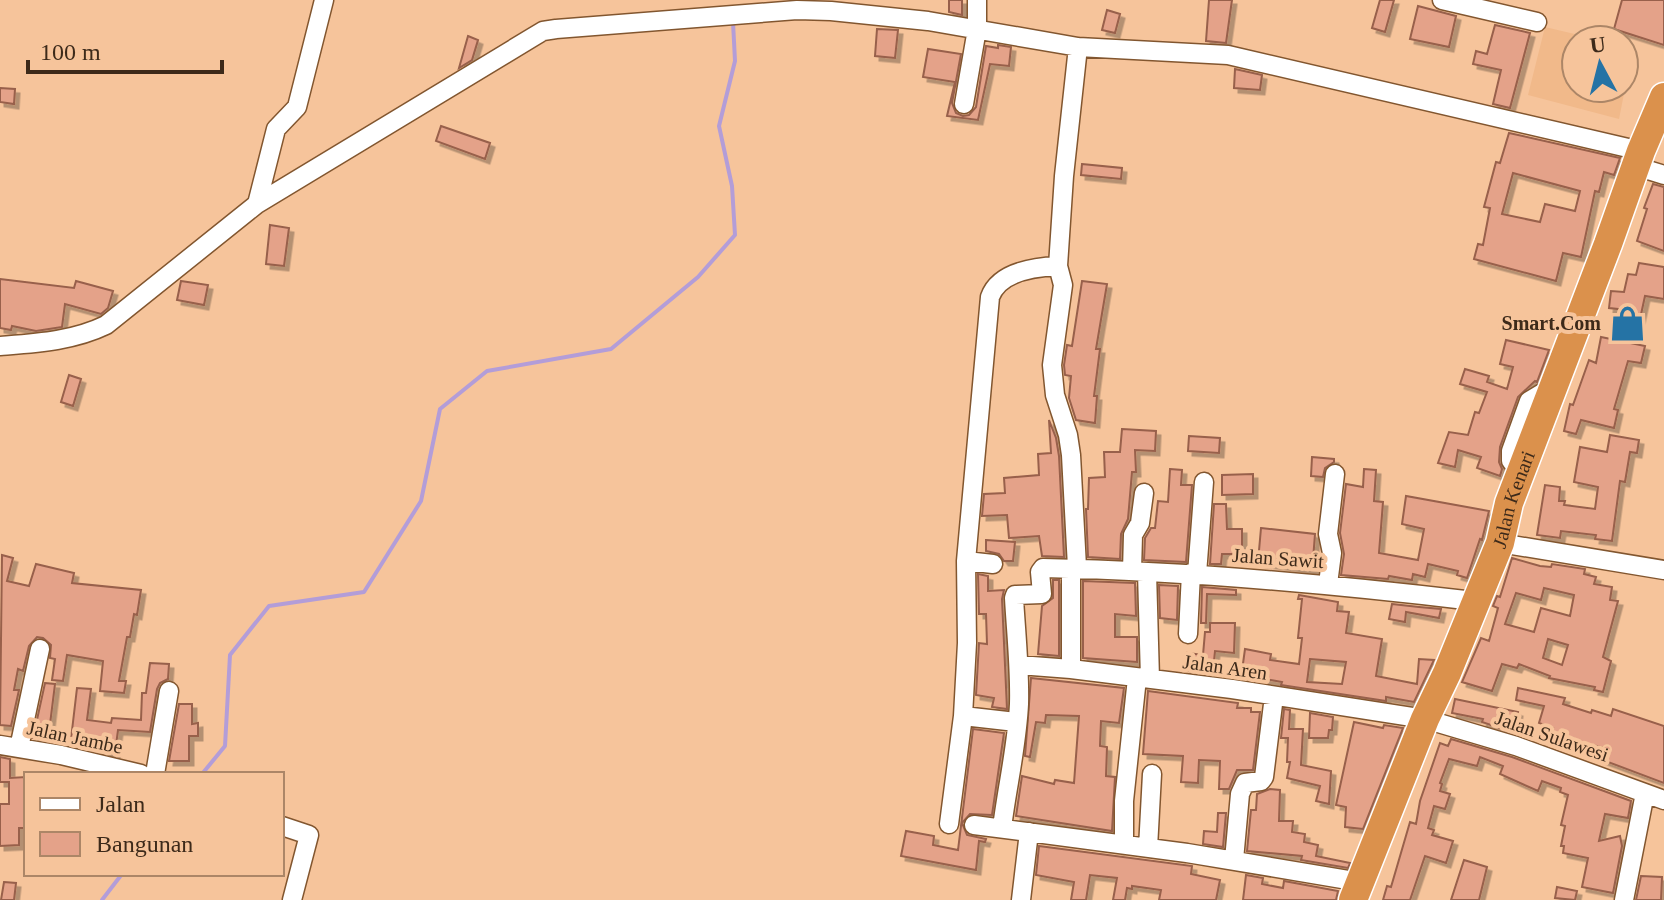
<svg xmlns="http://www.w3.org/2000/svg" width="1664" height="900" font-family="'Times New Roman',serif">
	<defs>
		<filter id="shadow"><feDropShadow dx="4.5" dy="4.5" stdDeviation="0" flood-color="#0004"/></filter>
	</defs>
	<rect width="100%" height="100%" fill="#f6c49b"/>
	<path fill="#f1b98a" d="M1545,27L1600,40H1576V88H1624V46L1633,48L1619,119L1528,95Z"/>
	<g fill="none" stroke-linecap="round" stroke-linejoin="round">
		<path stroke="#b39dd8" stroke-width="4" d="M202,774L225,746L230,655L269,606L364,592L421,501L440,409L487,371L611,349L698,277L735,235L732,186L719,126L735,61L733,22
			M102,900L122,874"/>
	</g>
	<path fill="#e4a289" stroke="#98604b" stroke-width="2" fill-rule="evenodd" filter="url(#shadow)" d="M949,0H962V15L949,12Z
		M1209,0H1232L1226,43L1206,41Z
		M1380,0H1394L1385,32L1372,28Z
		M1622,0H1664V45L1614,29Z
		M1418,6L1456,16L1449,47L1410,39Z
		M1107,10L1120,14L1115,33L1102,30Z
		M1495,25L1530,33L1510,108L1493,104L1501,70L1473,64L1476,51L1487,54Z
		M877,29L898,30L895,58L875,56Z
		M468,36L478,40L472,60L459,68Z
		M998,45L1011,47L1009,66L990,64L978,120L947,116L955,82L923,77L928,49L961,54L952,103L956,113L963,116L969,115L976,107L986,46L998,48Z
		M1235,69L1262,75L1260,90L1234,88Z
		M0,88L15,89L14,104L0,102Z
		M441,126L490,143L485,159L436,141Z
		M1509,133L1620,158L1614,175L1604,172L1599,192L1595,191L1581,257L1563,253L1556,281L1474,259L1478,244L1483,245L1490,208L1484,207L1496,162L1500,163ZM1513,173L1580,191L1575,211L1545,204L1540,222L1502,214Z
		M1082,164L1122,168L1121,179L1081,175Z
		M1653,184L1664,187V251L1637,241L1647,209L1644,208Z
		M270,225L289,228L284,266L266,264Z
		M1639,263L1664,267V299L1645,296L1640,319L1626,316L1627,310L1609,308L1611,291L1624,292L1628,274L1636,275Z
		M0,279L74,288L76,281L113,291L108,308L101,314L65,304L62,327L36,331L12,326L11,330L0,328Z
		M181,281L208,285L204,305L177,300Z
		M1082,281L1107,284L1096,349H1100L1094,396H1097L1095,423L1076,420L1069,398L1071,376L1065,375L1064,365L1067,345L1072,346Z
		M1601,337L1645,346L1641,363L1628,361L1614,409L1618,410L1614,428L1581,420L1576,434L1564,431L1570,404L1573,405L1589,360L1596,363Z
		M1506,340L1549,350L1537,382L1535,381L1518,397L1500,447L1499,462L1502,469L1500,476L1477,468L1481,457L1458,450L1455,467L1438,463L1449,432L1468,435L1475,412L1479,413L1487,392L1460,384L1465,369L1489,376L1487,382L1507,389L1513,367L1500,364Z
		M69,375L81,379L73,406L61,402Z
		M1049,420L1056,438L1059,456L1064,557L1042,556L1039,536L1009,538L1007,515L982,516L984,494L1005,493L1004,478L1039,475L1038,454L1051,453Z
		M1122,429L1156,431L1155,451L1135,450L1136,472H1132L1128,519L1121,534L1120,559L1088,557L1086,509H1088L1089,478L1105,477L1104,452H1120Z
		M1610,435L1639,440L1637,453L1630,452L1625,482L1620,481L1612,541L1595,539L1596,535L1561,531L1560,538L1537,535L1545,485L1560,487L1559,501H1565L1564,505L1595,509L1598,487L1574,482L1580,447L1607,452Z
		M1189,436L1220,438L1219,453L1188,451Z
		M1312,457L1334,459V462L1325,468L1323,477L1311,476Z
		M1170,469L1182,470L1181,485H1192L1186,562L1144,560L1145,538L1151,528H1155L1158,501L1168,502Z
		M1364,469L1376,470L1374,501L1383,502L1379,553L1418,560L1424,529L1402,524L1406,496L1489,511L1482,540L1480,539L1467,578L1457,575L1458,571L1428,564L1425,577L1413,574L1412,580L1389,576L1388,579L1341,575L1344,554L1340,533L1346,484L1363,487Z
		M1253,474V494L1222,495V475Z
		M1214,504H1226L1227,529H1242V554H1222L1221,564H1210Z
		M1261,528L1315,534L1313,560L1319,561L1318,570L1258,562Z
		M986,540L1015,542L1013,561H1004L999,554L986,551Z
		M2,555L13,558L7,581L29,586L36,564L74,573L72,583L141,590L137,615L134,614L130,637H127L119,681H126L124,693L100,691L103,661L67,655L63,681L52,680L55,659L50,658L51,645L43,638L37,637L29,646L23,671L18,669L14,690H19L11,726L0,725Z
		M1512,558L1540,566L1551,567L1552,564L1585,569L1584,574L1596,577L1594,584L1612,587L1610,600L1618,601L1603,657L1611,661L1603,692L1594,690L1595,687L1549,678L1550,676L1519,664L1517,668L1502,664L1492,691L1462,682L1481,638L1489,641L1498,608L1493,606L1497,596L1500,597ZM1544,588L1574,595L1570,616L1541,608L1534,632L1505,624L1516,593L1541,600ZM1548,639L1568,645L1562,665L1543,658Z
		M978,574L988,576V591L1004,590L1002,599L1007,709L992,707L994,698L976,695L979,643L987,644L986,614H979Z
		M1053,580H1059V656L1038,654L1042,606L1053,598Z
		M1083,581L1135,583L1136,616L1115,614V637H1137V662L1083,658Z
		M1159,585L1178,586L1177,620L1160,618Z
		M1202,587L1236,590V595L1207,594L1206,623H1201Z
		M1299,595L1338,602L1337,611L1349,612L1346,633L1382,639L1376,676L1417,684L1419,659L1434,660L1414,702L1386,697V701L1281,685L1282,682L1254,677L1253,680L1241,678L1245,649L1271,654L1270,660L1299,664L1302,638H1298L1302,599H1298ZM1310,659L1346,662L1342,684L1307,682Z
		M1392,604L1419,607L1441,609L1439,618L1406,612L1405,622L1389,619Z
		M1210,623H1235L1234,653L1215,651L1213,671H1186L1187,653L1203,655L1205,632H1210Z
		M150,663L169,664L168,679L160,683L157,689L150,732L118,730L115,753L86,749L88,741L71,739L77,688L91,689L87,720L111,723L112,718L141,720L142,693H146Z
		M1031,678L1124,688L1119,723L1101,721L1100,746L1107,747L1106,776L1115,777L1112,831L1016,816L1022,776L1054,784L1055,780L1074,783L1079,716L1046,715L1045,723L1036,722L1030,757L1025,756Z
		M45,683L55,684L48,740L33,738Z
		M1518,688L1565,698L1563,704L1591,713L1592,710L1611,716L1613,709L1664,726V783L1600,759L1604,748L1551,734L1553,728L1539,723L1544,706L1516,700Z
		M1148,691L1238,703L1237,708H1251V712H1260L1253,770H1237L1229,789H1219L1220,761L1199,760L1198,783L1181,782L1183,756L1143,754Z
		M1455,699L1518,712L1514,733L1482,722L1483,719L1452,713Z
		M179,704H192V724L198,723V736H189V761H169Z
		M1284,709L1290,710L1289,729H1303L1301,765L1331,771L1329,804L1316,801L1320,786L1287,778L1290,762H1287L1288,738H1281Z
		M1310,713L1333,717L1332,730H1329L1328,738H1309Z
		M1354,722L1383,728L1384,725L1403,728L1363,829L1345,827L1346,807L1336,805Z
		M973,729L1004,733L992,815L970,814L962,823L967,835L986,839L985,842L979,841L976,870L901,856L906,831L934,836L933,845L958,850Z
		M1451,739L1512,757L1631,801L1628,818L1605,814L1599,841L1620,836L1622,846L1613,893L1582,887L1588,858L1563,853L1564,846H1561L1565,826L1561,825L1568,795L1560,792L1561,788L1542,781L1538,791L1500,774L1503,766L1480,757L1477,766L1449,759L1440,783L1442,784L1440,791L1450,794L1445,809L1434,806L1428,828L1434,830L1432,835L1453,841L1446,863L1425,856L1410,900H1383L1387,886L1391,887L1410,822L1416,824L1420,801L1440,743L1448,746Z
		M0,757L10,759V778L26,777V828H19V845L0,846V804H9V782H0Z
		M1270,789L1280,790L1279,821H1293L1292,832L1305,834L1304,842L1318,845L1316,856L1350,863L1348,868L1301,860L1302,856L1247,851L1251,810H1256L1257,794Z
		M1218,813H1226L1223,847L1203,844L1204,831L1217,832Z
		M1039,846L1192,866L1191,874L1220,880L1216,900H1159L1161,890L1132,886V889L1127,888L1125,900H1113L1117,878L1090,875L1086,900H1071L1074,882L1036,875Z
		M1464,860L1487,867L1479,900H1451Z
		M1246,875L1263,878L1262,884L1283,888L1284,881L1338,891L1336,900H1243Z
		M1641,876L1662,877L1661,900H1636Z
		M4,882L16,883L14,900H1Z
		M1557,887L1577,891L1575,900L1555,898Z"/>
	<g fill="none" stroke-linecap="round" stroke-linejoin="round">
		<defs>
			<path id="minor" d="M1442,0L1537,22
				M964,104L977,29V0
				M1635,166L1664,175
				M257,204L276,129L297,107L324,0
				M0,346C37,343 73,341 106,325L257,204L533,37L543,31L556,29L797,10L831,11L928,21L1078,47L1228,55L1641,151
				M1522,472L1511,461V451L1529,401L1554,386
				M1500,543L1664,570
				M966,561L993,564
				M1077,567L1071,455L1068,435L1055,395L1052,365L1063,285L1058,266L1064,176L1078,47
				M1071,569V669
				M1132,571L1133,535L1140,523L1144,493
				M1147,572L1150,679
				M1197,574L1204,482
				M1328,584L1332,553L1328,534L1335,474
				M1188,634L1191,573
				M1019,665L1071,669L1232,689L1425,719L1516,746L1664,800
				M963,716L1016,722
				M0,745L61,755L141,774
				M19,748L40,649
				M155,774L169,691
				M949,824L963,716L967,643L966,561L990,297C999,272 1035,267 1058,266
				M974,825L1187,853L1360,882
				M282,826L309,835L292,900
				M1002,828C1007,787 1017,746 1019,704C1020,669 1016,633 1014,598L1015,595L1042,594L1040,572L1043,568C1187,571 1331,584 1474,601
				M1124,845V801L1137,678
				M1148,848L1152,774
				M1234,860L1240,794L1245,783L1261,781L1264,777L1274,696
				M1021,900L1029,832
				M1624,900L1645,793"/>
			<g id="highway">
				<path id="s1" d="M1353,900L1425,719L1447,673L1500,543L1509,503L1608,244L1641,151L1664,97"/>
			</g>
		</defs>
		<use href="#minor" stroke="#82562f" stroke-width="21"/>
		<use href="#highway" stroke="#fff" stroke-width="31"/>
		<use href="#minor" stroke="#fff" stroke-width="18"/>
		<use href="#highway" stroke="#db914c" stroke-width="28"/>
	</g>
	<defs>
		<symbol id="shop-bare" viewBox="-9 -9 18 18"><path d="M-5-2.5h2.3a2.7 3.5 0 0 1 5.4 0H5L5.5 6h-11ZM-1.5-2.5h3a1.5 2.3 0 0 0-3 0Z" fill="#2573a5" stroke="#f6c49b" stroke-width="2.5" paint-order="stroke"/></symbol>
	</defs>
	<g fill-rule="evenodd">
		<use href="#shop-bare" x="1602" y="298" width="51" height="51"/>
	</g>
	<g text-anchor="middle" stroke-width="8" stroke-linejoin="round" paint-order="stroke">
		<g font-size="20" font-weight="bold" fill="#3d2a1a" stroke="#f6c49b" text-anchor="end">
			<text x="1601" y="330">Smart.Com</text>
		</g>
		<g font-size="20" fill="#3d2a1a" stroke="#f6c49b">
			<text dy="7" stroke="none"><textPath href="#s1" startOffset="432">Jalan Kenari</textPath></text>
			<text transform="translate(1278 558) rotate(4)" y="7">Jalan Sawit</text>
			<text transform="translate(1225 667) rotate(8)" y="7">Jalan Aren</text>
			<text transform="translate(1552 736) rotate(19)" y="7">Jalan Sulawesi</text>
			<text transform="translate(75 737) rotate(12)" y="7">Jalan Jambe</text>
		</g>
	</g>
	<rect x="24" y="772" width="260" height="104" fill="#f6c49b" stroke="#ac8667" stroke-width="2"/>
	<rect x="40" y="798" width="40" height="12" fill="#ffffff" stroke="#ac8667" stroke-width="2"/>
	<text x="96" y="812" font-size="24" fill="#3d2a1a">Jalan</text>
	<rect x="40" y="832" width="40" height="24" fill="#e4a289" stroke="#ac8667" stroke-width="2"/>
	<text x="96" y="852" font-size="24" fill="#3d2a1a">Bangunan</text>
	<g transform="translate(1600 64) rotate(353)"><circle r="38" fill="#f6c49b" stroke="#ac8667" stroke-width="2"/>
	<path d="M0-6L14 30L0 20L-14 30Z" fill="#2573a5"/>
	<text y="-12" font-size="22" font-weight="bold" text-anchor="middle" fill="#3d2a1a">U</text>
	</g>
	<path d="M28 60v12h194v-12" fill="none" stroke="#3d2a1a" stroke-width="4"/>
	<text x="40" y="60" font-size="24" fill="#3d2a1a" stroke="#f6c49b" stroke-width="6" paint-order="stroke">100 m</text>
</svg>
